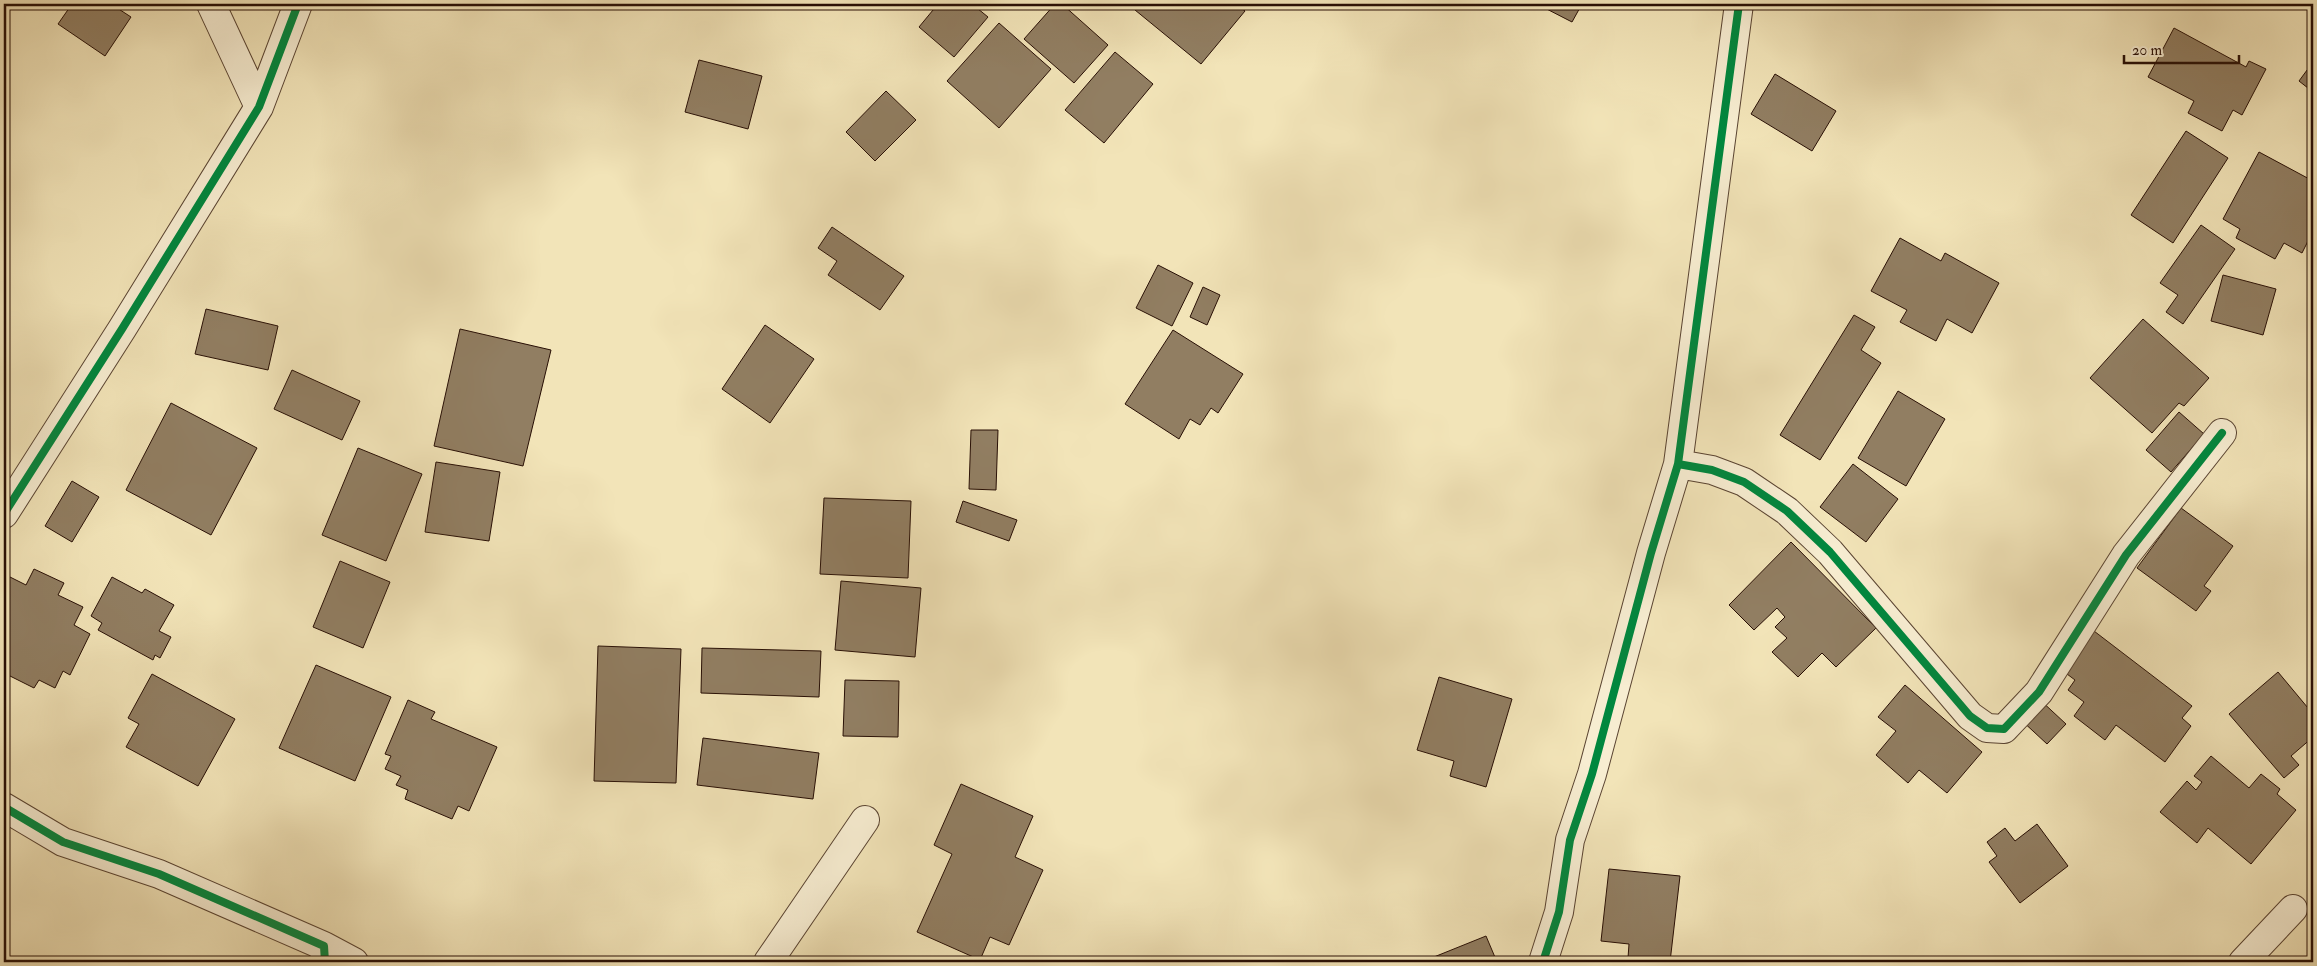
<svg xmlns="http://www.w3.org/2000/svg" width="2317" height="966" font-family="'IM FELL Double Pica',serif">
	<rect width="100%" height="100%" fill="#f2e4b8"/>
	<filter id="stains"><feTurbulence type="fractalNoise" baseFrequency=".004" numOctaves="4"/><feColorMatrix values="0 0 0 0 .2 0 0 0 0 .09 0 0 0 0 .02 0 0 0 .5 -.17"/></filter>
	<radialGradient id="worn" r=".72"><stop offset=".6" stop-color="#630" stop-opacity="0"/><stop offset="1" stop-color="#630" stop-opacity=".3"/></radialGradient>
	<path fill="#917e62" stroke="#280f05" d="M72,4H111L131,17L105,56L58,24Z
		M938,4H972L988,17L954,57L919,27Z
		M1055,4H1062L1108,45L1074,83L1024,39Z
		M1140,4H1236L1245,11L1201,64L1135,10Z
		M1537,4H1582L1572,22Z
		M999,23L1051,69L999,128L947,81Z
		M2174,28L2246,67L2249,61L2266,69L2242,115L2233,110L2222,131L2188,113L2194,101L2148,77Z
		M1115,52L1153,84L1104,143L1065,110Z
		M699,60L762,76L748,129L685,112Z
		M2313,62V92L2299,81Z
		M1775,74L1836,111L1812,151L1751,114Z
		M886,91L916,120L875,161L846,132Z
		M2186,131L2228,158L2173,243L2131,215Z
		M2259,152L2313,181V206L2311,210L2313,211V231L2302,253L2284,243L2275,259L2236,238L2240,229L2223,219Z
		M2201,225L2235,249L2183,324L2166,312L2178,295L2160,283Z
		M832,227L904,276L880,310L828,275L837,261L818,248Z
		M1900,238L1941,261L1945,253L1999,283L1972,333L1947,319L1936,341L1900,322L1907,310L1871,291Z
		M1158,265L1193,283L1172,326L1136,308Z
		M2223,275L2276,289L2263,335L2211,321Z
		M1203,287L1220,295L1207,325L1190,317Z
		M206,309L278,326L268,370L195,354Z
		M1854,315L1875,327L1861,350L1881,363L1820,460L1780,435Z
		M2143,319L2209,378L2184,406L2179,403L2152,433L2090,378Z
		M765,325L814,359L770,423L722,389Z
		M460,329L551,350L523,466L434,446Z
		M1173,330L1243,374L1218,413L1211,408L1200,425L1190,419L1179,439L1125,404Z
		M292,370L360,401L342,440L274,409Z
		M1898,391L1945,419L1906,486L1858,458Z
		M171,403L257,448L211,535L126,490Z
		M2179,412L2204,434L2171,472L2146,450Z
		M971,430H998L996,490L969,489Z
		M358,448L422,474L386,561L322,535Z
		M436,462L500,472L489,541L425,532Z
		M1853,464L1898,499L1866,542L1820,507Z
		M72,481L99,497L72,542L45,526Z
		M824,498L911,501L908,578L820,574Z
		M963,501L1017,520L1009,541L956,522Z
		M2181,508L2233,546L2204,586L2211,591L2196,611L2137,568Z
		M1791,542L1876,628L1836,667L1822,653L1798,677L1772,652L1787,638L1775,627L1785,617L1777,608L1754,630L1729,605Z
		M340,561L390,582L363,648L313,627Z
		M34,569L64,583L58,595L83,607L74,625L90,634L70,675L63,671L55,688L39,680L34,688L4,673V579L6,575L26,585Z
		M112,577L142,593L145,589L174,605L159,631L171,637L160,658L155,655L153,660L98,630L102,623L91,616Z
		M841,581L921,588L915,657L835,650Z
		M2094,631L2192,706L2182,718L2191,726L2165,762L2116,725L2105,740L2074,716L2084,702L2068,690L2075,680L2063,671Z
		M598,646L681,649L676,783L594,781Z
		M702,648L821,651L819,697L701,693Z
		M316,665L391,697L355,781L279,748Z
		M2278,672L2313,714V737L2291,756L2299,765L2284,778L2229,714Z
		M152,674L235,719L198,786L126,747L139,724L128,718Z
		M1439,677L1512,699L1486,787L1450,776L1454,761L1417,750Z
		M845,680L899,681L898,737L843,736Z
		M1905,685L1982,752L1947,793L1919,770L1908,783L1876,755L1896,731L1878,717Z
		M2038,698L2066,724L2047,744L2020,719Z
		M408,700L435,712L431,719L497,747L469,811L458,806L452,819L405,799L408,790L396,785L401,776L385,769L391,756L385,754Z
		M703,738L819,753L813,799L697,785Z
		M2211,756L2249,788L2261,774L2280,789L2277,794L2296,810L2251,864L2208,828L2197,843L2160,812L2187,781L2196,790L2202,782L2194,776Z
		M961,784L1033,816L1015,857L1043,870L1009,945L990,937L980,960L917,932L952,854L934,845Z
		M2037,824L2068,866L2020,903L1989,862L1997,856L1987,842L2005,828L2015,841Z
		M1609,869L1680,876L1670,962L1628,958L1629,944L1601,941Z
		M1486,936L1497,962H1424V961Z"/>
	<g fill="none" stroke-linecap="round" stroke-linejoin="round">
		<defs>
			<path id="minor" d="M211,4L259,107
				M1678,464L1712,470L1744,482L1787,511L1830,552L1970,716L1987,728L2004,729L2039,692L2126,555L2222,433
				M4,514L122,329L259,107L298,4
				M4,807L63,842L159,874L324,946L325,962
				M324,946L354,962
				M768,962L865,820
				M1543,962L1559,912L1570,840L1592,774L1651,553L1678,464L1739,4
				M2243,962L2293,909"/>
		</defs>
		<use href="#minor" stroke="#5a4432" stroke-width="30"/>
		<use href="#minor" stroke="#f7edd1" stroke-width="28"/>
		<defs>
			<path id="cycleway" d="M1678,464L1712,470L1744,482L1787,511L1830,552L1970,716L1987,728L2004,729L2039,692L2126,555L2222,433
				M4,514L122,329L259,107L298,4
				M4,807L63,842L159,874L324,946L325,962
				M1543,962L1559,912L1570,840L1592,774L1651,553L1678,464L1739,4"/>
		</defs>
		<use href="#cycleway" stroke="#f7edd1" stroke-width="11"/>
		<use href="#cycleway" stroke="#00873e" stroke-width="8"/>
	</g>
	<rect width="2317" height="966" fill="none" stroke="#f2e4b8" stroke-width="20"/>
	<rect x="5" y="5" width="2307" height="956" fill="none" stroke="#280f05" stroke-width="2.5"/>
	<rect x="10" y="10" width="2297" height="946" fill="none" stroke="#280f05"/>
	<path d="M2124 55v8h115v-8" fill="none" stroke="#280f05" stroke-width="2.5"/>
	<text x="2132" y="55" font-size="15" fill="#280f05" stroke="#f7edd1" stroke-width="4" paint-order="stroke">20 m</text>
	<rect width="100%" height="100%" filter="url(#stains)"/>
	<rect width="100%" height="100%" fill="url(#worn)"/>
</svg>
